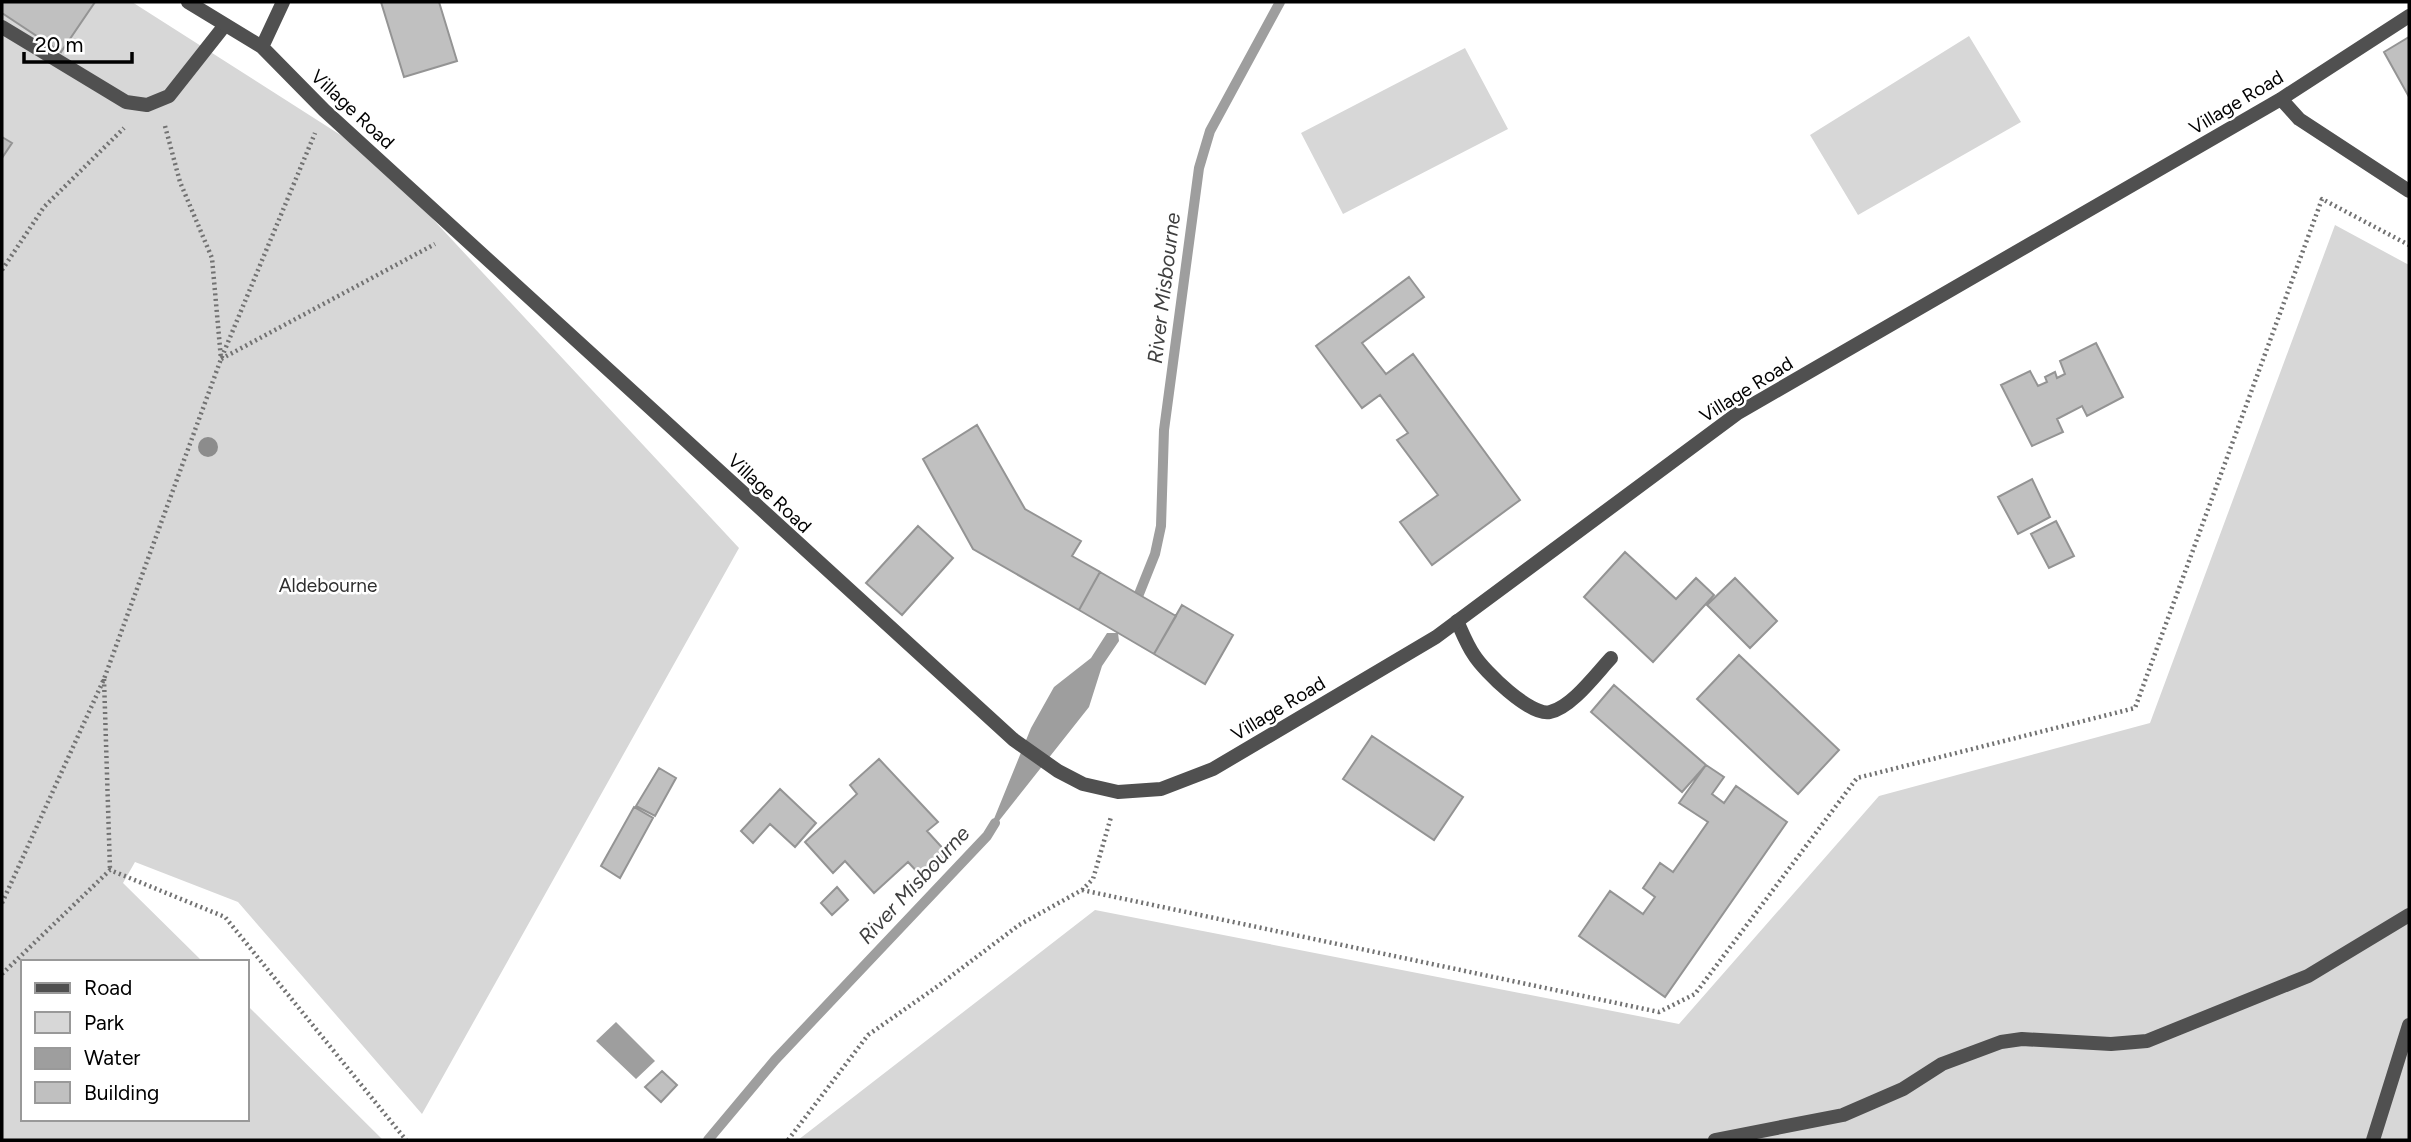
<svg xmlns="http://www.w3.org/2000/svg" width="2411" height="1142" font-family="Figtree,sans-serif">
	<rect width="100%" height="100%" fill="#fff"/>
	<path fill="#d7d7d7" d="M2,2H132L375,157L739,548L422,1114L238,902L135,862L123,883L203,962H23V1119H247V1005L383,1140H2Z
		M1969,36L2021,122L1858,215L1810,135Z
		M1465,48L1508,129L1343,214L1301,133Z
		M2335,225L2409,265V1140H798L1095,910L1679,1024L1879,796L2150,723Z"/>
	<path fill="#9e9e9e" d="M1107,633H1118L1119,641L1102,666L1089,707L987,836L1031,728L1054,687L1091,658Z
		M616,1022L655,1061L636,1079L596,1041Z"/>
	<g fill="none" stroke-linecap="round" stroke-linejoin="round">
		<path stroke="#9e9e9e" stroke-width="10" d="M1139,594L1155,554L1161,526L1164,430L1199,168L1210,131L1280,2
			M708,1140L775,1060L987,836L995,823"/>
	</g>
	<path fill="#c0c0c0" stroke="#949494" stroke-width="2" d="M2,2H95L61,52L2,13Z
		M381,2H439L457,61L404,77Z
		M2409,37V97L2384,52Z
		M2,137L12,143L2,158Z
		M1409,277L1424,297L1362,343L1386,374L1413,354L1520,500L1432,565L1400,522L1438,495L1397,440L1408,433L1380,395L1362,408L1316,346Z
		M2096,343L2123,397L2087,416L2082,406L2057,419L2063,432L2032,446L2001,385L2030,371L2038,386L2047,382L2045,377L2055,372L2057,378L2065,374L2060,361Z
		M977,425L1025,509L1081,541L1072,556L1100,572L1079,610L973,549L923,459Z
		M2032,479L2050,517L2018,534L1998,497Z
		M2056,521L2074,556L2049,568L2031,534Z
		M918,526L953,558L902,615L866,583Z
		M1625,552L1676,599L1696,578L1714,595L1653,662L1584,597Z
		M1100,572L1176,616L1154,654L1079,610Z
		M1735,578L1777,621L1750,648L1707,605Z
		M1182,605L1233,635L1205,684L1154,654Z
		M1739,655L1839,750L1798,794L1697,699Z
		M1614,685L1706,765L1682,792L1591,712Z
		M1372,736L1463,797L1434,840L1343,779Z
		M879,759L938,822L927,831L947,853L921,876L908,862L874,893L845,861L833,873L805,842L857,794L850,785Z
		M1706,765L1724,777L1712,794L1724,803L1736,786L1787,822L1665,997L1579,936L1610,891L1643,914L1655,897L1643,888L1660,863L1673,872L1708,822L1679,803Z
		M659,768L676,778L655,816L636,806Z
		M780,789L816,823L795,847L770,824L753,843L741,831Z
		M634,807L653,818L620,878L601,866Z
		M837,887L848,900L832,915L821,903Z
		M662,1071L677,1085L661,1102L645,1087Z"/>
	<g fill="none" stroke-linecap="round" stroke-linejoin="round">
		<path stroke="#727272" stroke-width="4.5" stroke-dasharray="2 3.5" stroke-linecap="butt" d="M165,126L180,182L212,258L221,359L435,244
			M2,270L44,207L124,128
			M104,679L110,870
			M1082,890L1659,1012L1695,994L1857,778L2135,708L2322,199L2409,245
			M2,903L104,679L221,359L315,133
			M2,974L110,870L225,917L406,1140
			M788,1140L868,1035L938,986L1019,925L1082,890L1093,879L1111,817"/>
		<path stroke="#505050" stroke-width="14" d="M2,27L126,102L147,105L169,96L225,25
			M1457,621C1462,632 1467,645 1474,655C1484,671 1531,717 1550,712C1572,707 1596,674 1611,658
			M1715,1140L1843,1115L1903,1089L1942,1064L2001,1042L2022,1039L2111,1044L2147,1041L2308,976L2409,915
			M2373,1140L2409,1025"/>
		<path stroke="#505050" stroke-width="14" d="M188,2L262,47L324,110L1014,740L1058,771L1083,784L1118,792L1161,789L1213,769L1436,637L1738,413L2281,99L2409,16
			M262,47L283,2
			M2281,99L2299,119L2409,191"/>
	</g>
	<circle fill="#8c8c8c" cx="208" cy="447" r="10"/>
	<g text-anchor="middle" stroke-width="5" stroke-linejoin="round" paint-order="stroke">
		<g font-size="19" fill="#000" stroke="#fff">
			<text transform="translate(2236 102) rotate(-31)" y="7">Village Road</text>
			<text transform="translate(353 109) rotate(43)" y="7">Village Road</text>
			<text transform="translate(1746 389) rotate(-32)" y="7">Village Road</text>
			<text transform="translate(770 493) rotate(43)" y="7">Village Road</text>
			<text transform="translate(1278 708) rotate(-31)" y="7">Village Road</text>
		</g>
		<g font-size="19" fill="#2e2e2e" stroke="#fff">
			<text x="328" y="592">Aldebourne</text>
		</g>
		<g font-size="21" font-style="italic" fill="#3f3f3f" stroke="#fff">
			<text transform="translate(1164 288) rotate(-83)" y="7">River Misbourne</text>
			<text transform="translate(914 885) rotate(-47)" y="7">River Misbourne</text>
		</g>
	</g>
	<rect width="2411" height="1142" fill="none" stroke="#000000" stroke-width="7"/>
	<rect x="21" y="960" width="228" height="161" fill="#ffffff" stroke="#999999" stroke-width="2"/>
	<rect x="35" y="983" width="35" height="10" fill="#505050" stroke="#999999" stroke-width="2"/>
	<text x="84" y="995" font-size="21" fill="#000000">Road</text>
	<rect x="35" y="1012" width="35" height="21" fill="#d7d7d7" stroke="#999999" stroke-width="2"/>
	<text x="84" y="1030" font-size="21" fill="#000000">Park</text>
	<rect x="35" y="1048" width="35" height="21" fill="#9e9e9e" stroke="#999999" stroke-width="2"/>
	<text x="84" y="1065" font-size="21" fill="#000000">Water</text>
	<rect x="35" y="1082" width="35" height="21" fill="#c0c0c0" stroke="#999999" stroke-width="2"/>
	<text x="84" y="1100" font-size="21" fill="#000000">Building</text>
	<path d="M24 52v10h108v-10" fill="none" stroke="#000000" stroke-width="3.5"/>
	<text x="35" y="52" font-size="21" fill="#000000" stroke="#ffffff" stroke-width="5" paint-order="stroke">20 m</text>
</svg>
